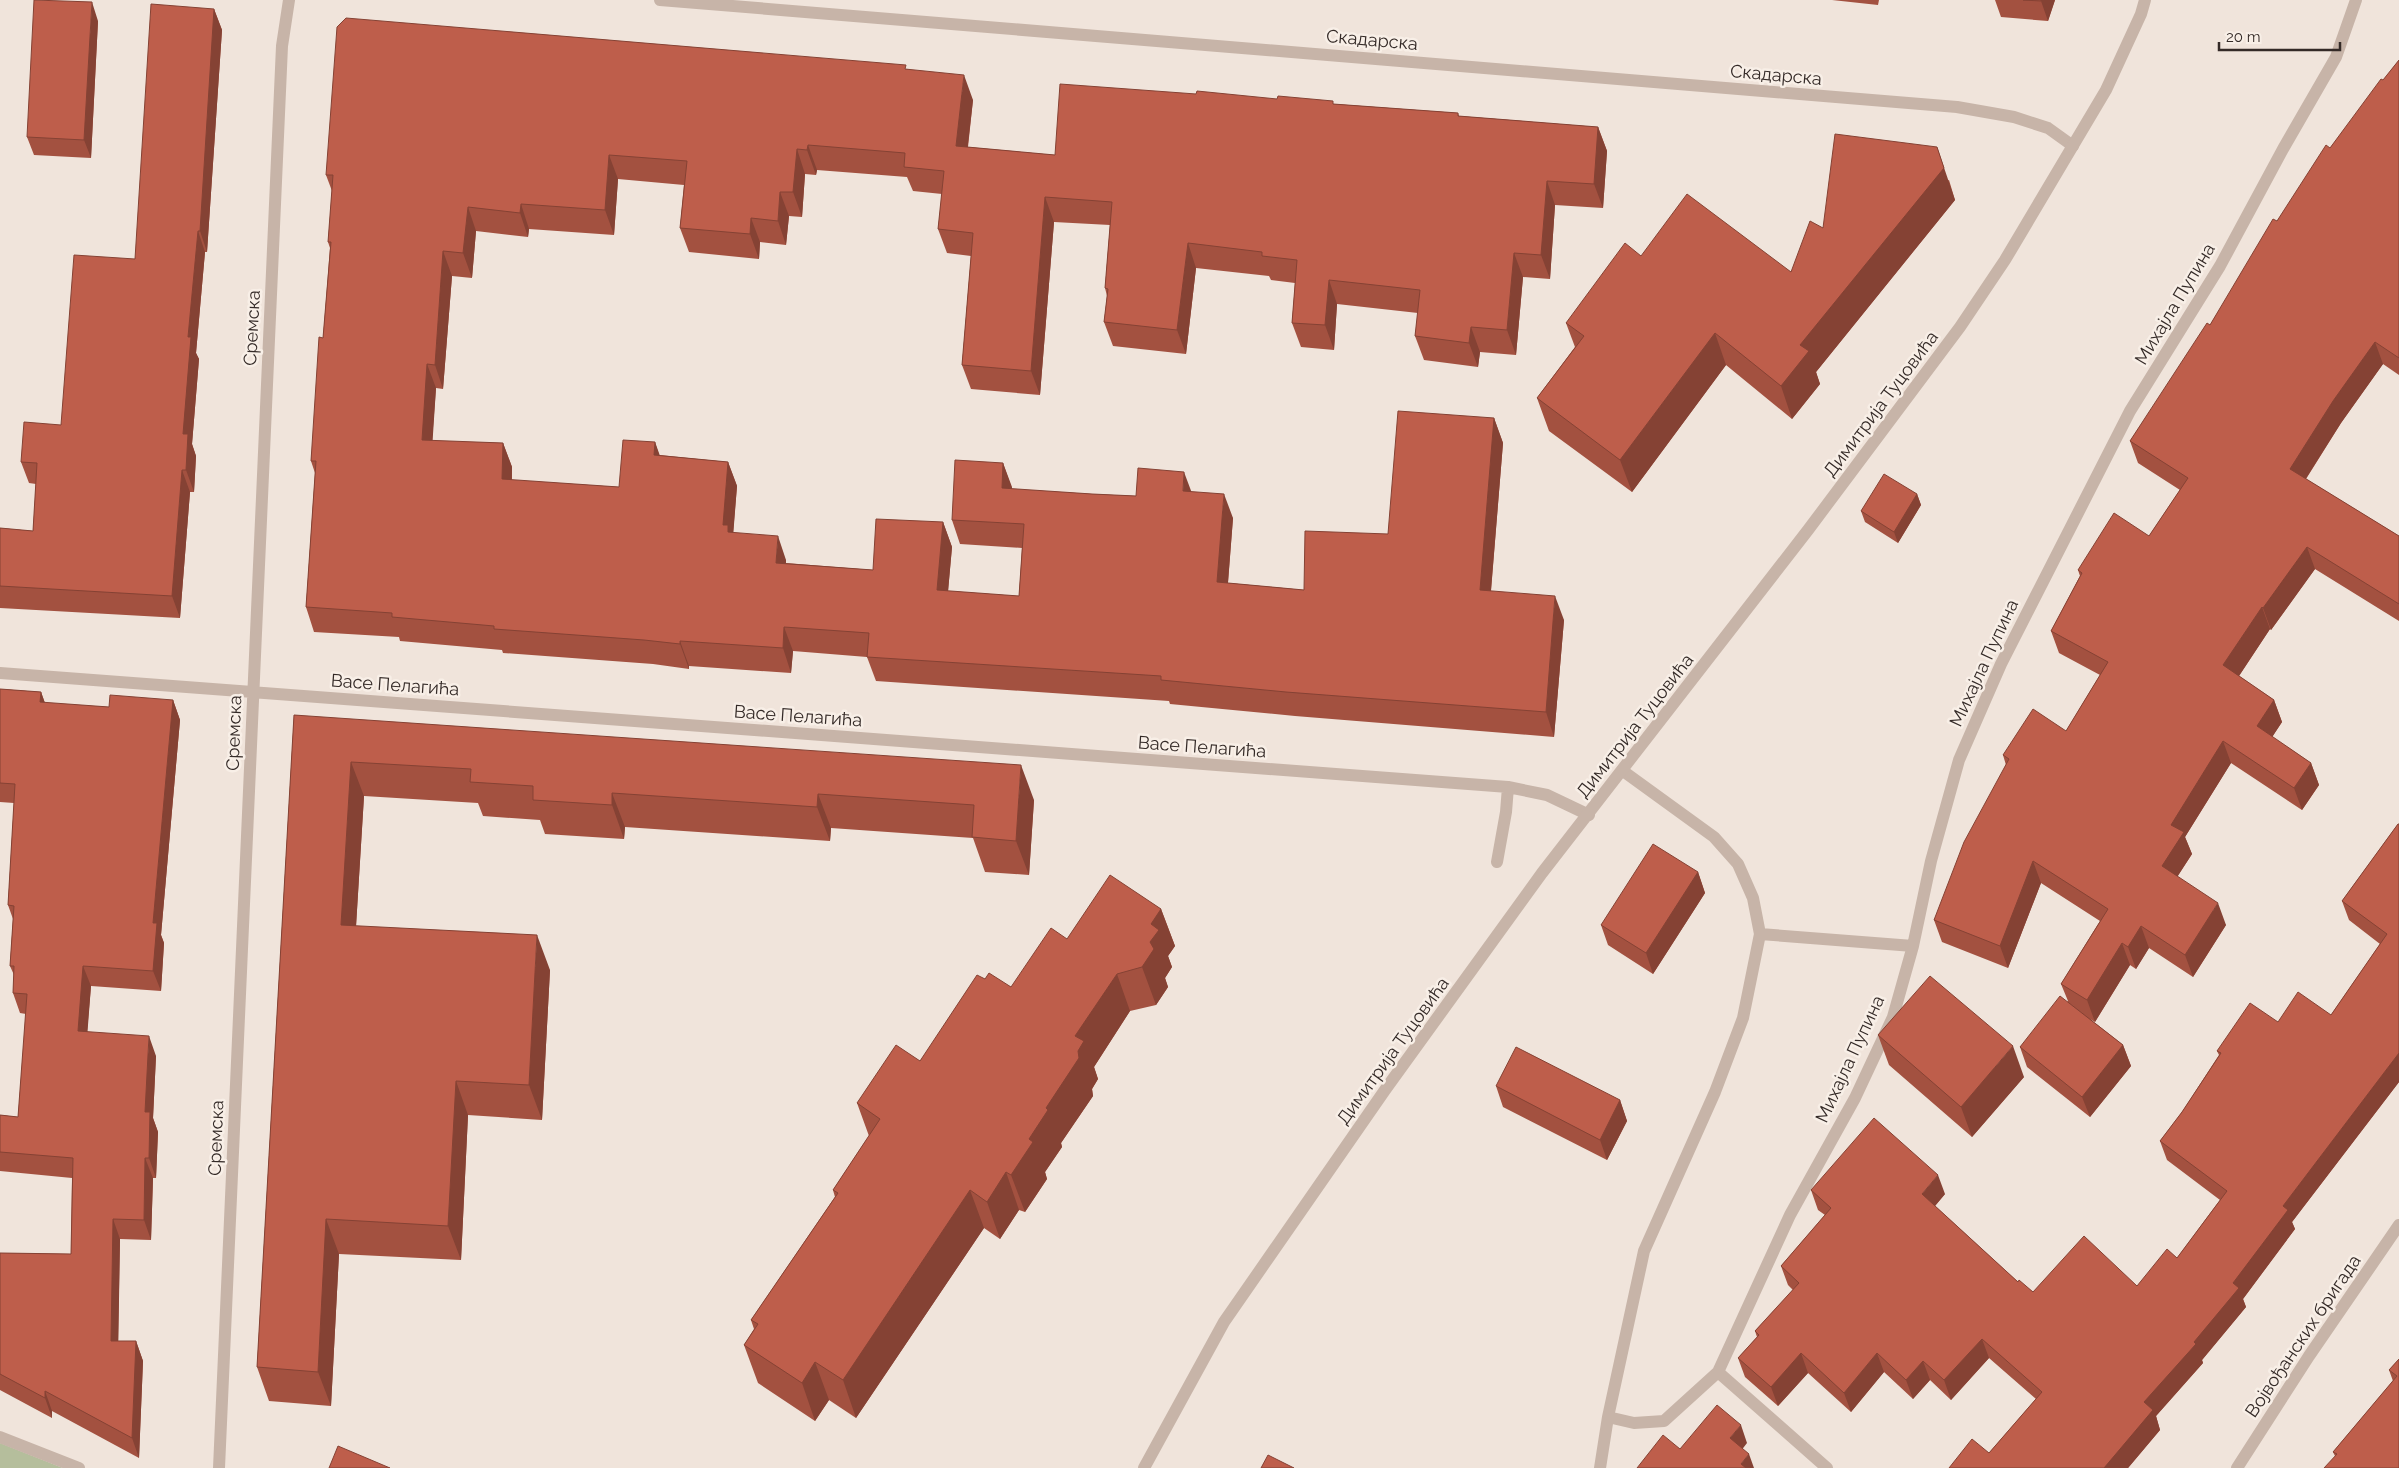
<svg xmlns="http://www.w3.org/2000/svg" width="2399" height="1468" font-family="Raleway,sans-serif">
	<rect width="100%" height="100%" fill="#f0e4db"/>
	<path fill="#b5be9c" d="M0,1443L63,1468H0Z"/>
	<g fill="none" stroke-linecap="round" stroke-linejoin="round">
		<path stroke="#c7b4a8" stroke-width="12" d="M660,0L1957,107L2014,117L2048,128L2073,146
			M0,673L1508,787L1547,795L1589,815
			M1497,862L1506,812L1508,787
			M1760,934L1913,946
			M1718,1372L1827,1468
			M1608,1417L1634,1423L1664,1421L1718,1372L1790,1215L1855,1098L1893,1017L1913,946L1931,861L1959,760L2001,664L2130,411L2220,266L2283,149L2336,57L2356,0
			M0,1437L79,1468
			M219,1468L282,46L289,0
			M1600,1468L1608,1417L1644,1251L1715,1092L1743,1018L1760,934L1753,898L1738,864L1714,837L1623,771
			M2237,1468L2309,1356L2399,1225"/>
		<path stroke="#c7b4a8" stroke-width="12" d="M1144,1468L1224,1322L1385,1090L1542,873L1808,530L1960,327L2005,260L2106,90L2141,14L2145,0"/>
	</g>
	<path fill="#a35140" d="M1832,0H1879L1878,5Z
		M1995,0H2055L2048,21L2001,17Z
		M214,9L222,30L207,252H205L196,353L199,359L192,444L196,456L194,492H190L180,618L0,608V528L33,531L36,484L29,483L21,462L61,425L135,259Z
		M98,21L91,158L34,155L27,137Z
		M2399,60V375L2383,364L2341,423L2306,479L2399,536V621L2315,569L2271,630L2270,629L2239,676L2274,700L2282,722L2272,737L2311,763L2319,785L2302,810L2231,763L2185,837L2192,854L2177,877L2226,925L2193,977L2149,948L2136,969L2130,965L2095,1022L2090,1019L2123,1045L2131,1066L2090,1117L2027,1067L2020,1047L2068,1001L2061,984L2100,921L2041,883L2008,968L1942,942L1934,920L2006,765L2003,755L2066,731L2100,675L2059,653L2051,631L2080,576L2078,570L2149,536L2180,490L2138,463L2130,441L2210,325L2277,221L2330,148Z
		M907,69L973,100L968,147L1055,155L1196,94L1458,113L1459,116L1598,127L1607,151L1603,208L1555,205L1550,279L1523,277L1516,355L1480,352L1478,367L1424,360L1415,336L1418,313L1337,304L1334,350L1301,347L1292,323L1295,283L1271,280L1269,276L1196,268L1186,354L1113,346L1104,322L1107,296L1105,288L1110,225L1054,222L1040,395L971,389L962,365L971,256L947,253L938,229L942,194L913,191L907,177L817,170L816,175L805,174L802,217L789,216L786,245L760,242L759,259L689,252L680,228L684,185L618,179L614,235L529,229L528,237L476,231L472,278L452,276L443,389L436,388L432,441L503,443L512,467V480L619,487L655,442L659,455L728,462L737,486L733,533L786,560V563L873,570L943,522L952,547L948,591L1019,596L1022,548L960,544L952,520L1003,463L1012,489L1092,494L1136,496L1192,492L1233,518L1228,583L1304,590L1388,534L1494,418L1503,443L1491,591L1564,620L1554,737L1295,716L1170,704L1169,701L876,681L867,657L793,651L791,673L689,666V669L653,664L503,653L502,650L400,641L399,637L314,632L306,607L315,473L311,461L323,338L330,248L328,242L332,191L326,175Z
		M1949,180L1955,200L1816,372L1820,384L1792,419L1726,365L1632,492L1549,431L1537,398L1575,347L1566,323L1791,272L1823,228Z
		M1917,494L1921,505L1898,543L1865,522L1861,511Z
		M0,689L41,692L45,703L109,707L173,700L180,720L161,935L164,943L161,991L91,986L87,1032L156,1056L153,1118L158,1132L156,1178H153L151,1240L120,1239L118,1341H136L143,1361L139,1458L52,1411V1418L0,1390V1253L71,1254L72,1178L0,1171V1115L18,1117L26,1014L20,1013L13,993L14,975L10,966L13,919L8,905L14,803L0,802Z
		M294,715L1034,800L1029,875L985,872L973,838L831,828L830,841L625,827L624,839L545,834L540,820L483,816L478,803L364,796L356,926L550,970L542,1120L468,1115L461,1260L339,1254L331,1406L269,1401L257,1367Z
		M2398,824L2399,1082L2292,1222L2295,1229L2243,1299L2246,1307L2202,1360L2203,1363L2156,1416L2160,1430L2128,1468H1949L1989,1453L2036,1399L1989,1358L1951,1400L1930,1380L1913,1399L1884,1372L1851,1412L1808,1373L1778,1406L1745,1377L1738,1358L1757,1337L1755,1331L1793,1290L1788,1285L1781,1266L1825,1215L1818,1210L1811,1190L1945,1194L1935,1206L2018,1282L2033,1292L2137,1286L2177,1258L2220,1200L2167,1160L2160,1141L2182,1112L2219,1055L2217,1051L2278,1022L2331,1015L2380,944L2349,920L2342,901Z
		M1698,872L1705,893L1653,974L1608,945L1601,925Z
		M1161,909L1175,946L1168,956L1172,967L1165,978L1168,987L1156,1005L1130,1011L1094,1067L1098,1079L1092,1089L1093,1096L1061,1143L1062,1147L1045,1172L1047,1179L1025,1212L1019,1210L1000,1239L984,1228L856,1418L829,1400L815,1421L758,1383L744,1345L754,1329L751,1320L835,1197L833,1190L869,1136L857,1103L920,1061L985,979L1011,987Z
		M1878,1035L2024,1077L1972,1137L1889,1065Z
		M1496,1086L1620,1100L1627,1121L1607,1160L1503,1107Z
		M2399,1359V1468L2335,1456L2333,1452L2393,1381L2389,1370Z"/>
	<path fill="#854234" d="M2041,0H2055L2048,21L2041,1Z
		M92,2L98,21L91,158L84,140Z
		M214,9L222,30L207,252L200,231Z
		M964,75L973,100L965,170L956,146Z
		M1598,127L1607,151L1603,208L1594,184Z
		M808,145L817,170L816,175L807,150Z
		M1937,147L1955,200L1816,372L1820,384L1792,419L1781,386L1800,345Z
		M797,149L805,174L802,217L793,192Z
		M609,155L618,179L614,235L605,210Z
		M1547,181L1555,205L1550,279L1541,255Z
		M780,192L789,216L786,245L778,221Z
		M1045,197L1054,222L1040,395L1031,371Z
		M521,204L529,229L528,237L520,213Z
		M468,207L476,231L472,278L463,253Z
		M751,218L760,242L759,259L750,234Z
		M198,231L205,252L196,353L199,359L192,444L196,456L194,492L186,470L183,434L188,337Z
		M1188,243L1196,268L1186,354L1177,330Z
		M443,251L452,276L443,389L435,365Z
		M1514,253L1523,277L1516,355L1507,330Z
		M1329,280L1337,304L1334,350L1325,325Z
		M1471,327L1480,352L1478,367L1469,343Z
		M1715,333L1726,365L1632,492L1620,460Z
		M2375,342L2383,364L2341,423L2298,491L2290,469L2333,401Z
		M427,364L436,388L431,465L422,440Z
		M1494,418L1503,443L1489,614L1480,590Z
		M655,442L664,467L654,455Z
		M503,443L512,467L511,503L502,479Z
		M728,462L737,486L733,537L737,549L723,525Z
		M1003,463L1012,487L1011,512L1002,488Z
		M182,470L190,492L180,618L172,596Z
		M1184,472L1193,496L1183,491Z
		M1224,494L1233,518L1226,607L1217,582Z
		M1917,494L1921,505L1898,543L1894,532Z
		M943,522L952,547L946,614L937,590Z
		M778,536L786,560L785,587L776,563Z
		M2307,547L2315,569L2271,630L2263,608Z
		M1555,596L1564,620L1554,737L1546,712Z
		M2262,607L2270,629L2231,688L2223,665Z
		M784,627L793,651L791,673L783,648Z
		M680,641L689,666V669L680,644Z
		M41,692L48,712L40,702Z
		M173,700L180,720L161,935L164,943L161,991L153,971V923Z
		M2274,700L2282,722L2265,748L2257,726Z
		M2223,741L2231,763L2185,837L2192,854L2170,888L2162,866L2171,825Z
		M351,762L364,796L354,959L341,925Z
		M2311,763L2319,785L2302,810L2294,788Z
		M1021,765L1034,800L1029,875L1016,841Z
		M612,793L625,827L624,839L612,805Z
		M818,794L831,828L830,841L817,807Z
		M2033,861L2041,883L2008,968L2000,946Z
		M1698,872L1705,893L1653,974L1646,953Z
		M2218,903L2226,925L2193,977L2185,955Z
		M1161,909L1175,946L1168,956L1172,967L1165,978L1168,987L1156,1005L1142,967L1150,942L1151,924Z
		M2141,926L2149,948L2136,969L2128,947Z
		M537,935L550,970L542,1120L529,1085Z
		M2122,943L2130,965L2095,1022L2087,1000Z
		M83,966L91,986L86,1051L78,1031Z
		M1117,974L1130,1011L1094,1067L1098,1079L1092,1089L1093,1096L1061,1143L1062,1147L1045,1172L1047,1179L1025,1212L1011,1175L1029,1139L1046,1108L1075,1036Z
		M149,1036L156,1056L153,1118L158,1132L156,1178L149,1158L145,1112Z
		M2123,1045L2131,1066L2090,1117L2082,1097Z
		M2013,1046L2024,1077L1972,1137L1961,1107Z
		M2399,1053V1082L2292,1222L2295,1229L2243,1299L2246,1307L2202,1360L2203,1363L2156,1416L2160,1430L2128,1468H2104L2144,1402L2194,1342L2233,1283L2283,1206Z
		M456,1081L468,1115L461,1260L448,1226Z
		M1620,1100L1627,1121L1607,1160L1600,1140Z
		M145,1158L153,1178L151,1240L144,1220Z
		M1006,1172L1019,1210L1000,1239L987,1202Z
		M1938,1175L1945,1194L1929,1213L1922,1194Z
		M970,1190L984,1228L856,1418L843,1380Z
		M113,1219L120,1239L118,1360L111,1341Z
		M326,1219L339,1254L331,1406L318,1372Z
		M1982,1339L1989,1358L1951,1400L1944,1380Z
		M136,1341L143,1361L139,1458L132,1438Z
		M1801,1353L1808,1373L1778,1406L1771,1387Z
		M1877,1353L1884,1372L1851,1412L1844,1393Z
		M1923,1361L1930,1380L1913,1399L1906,1380Z
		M815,1362L829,1400L815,1421L802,1383Z
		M45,1391L52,1411V1418L45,1398Z
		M1741,1425L1747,1443L1737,1456L1730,1438Z
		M1749,1454L1754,1468H1743L1741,1464Z"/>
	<path fill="#be5e4b" stroke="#854234" d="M34,0L92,2L84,140L27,137Z
		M2023,0H2041V1Z
		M151,4L214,9L200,231H198L188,337H191L183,434H188L186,470H182L172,596L0,586V528L33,531L37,463L21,462L24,422L61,425L74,255L135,259Z
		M346,18L906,65L905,69L964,75L956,146L1055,155L1060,84L1196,94L1197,91L1277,99L1278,96L1333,101V104L1458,113V116L1598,127L1594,184L1547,181L1541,255L1514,253L1507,330L1471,327L1469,343L1415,336L1420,290L1329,280L1325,325L1292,323L1297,260L1262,256V252L1188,243L1177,330L1104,322L1108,289L1105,288L1112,202L1045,197L1031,371L962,365L973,233L938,229L944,171L904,167L905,153L808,145L807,150L797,149L793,192H780L778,221L751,218L750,234L680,228L687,161L609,155L605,210L521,204L520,213L468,207L463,253L443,251L435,365L427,364L422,440L503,443L502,479L619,487L623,440L655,442L654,455L728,462L723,525H728V532L778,536L776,563L873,570L876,519L943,522L937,590L1019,596L1024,524L952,520L955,460L1003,463L1002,488L1092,494L1136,496L1138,468L1184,472L1183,491L1224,494L1217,582L1304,590L1305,531L1388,534L1398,411L1494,418L1480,590L1555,596L1546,712L1286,692L1161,680V676L867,657L869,633L784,627L783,648L680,641V644L644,640L494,629V626L392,617V613L306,607L316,461H311L319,337L323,338L331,242H328L333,175H326L337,27Z
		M2399,60V358L2375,342L2333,401L2290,469L2399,536V604L2307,547L2263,608L2262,607L2223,665L2274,700L2257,726L2311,763L2294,788L2223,741L2171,825L2184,832L2162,866L2218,903L2185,955L2141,926L2128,947L2122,943L2087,1000L2061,984L2108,909L2033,861L2000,946L1934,920L1964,842L2009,759L2003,755L2033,709L2066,731L2108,662L2051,631L2082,573L2078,570L2114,513L2149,536L2188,478L2130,441L2207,323L2210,325L2273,219L2277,221L2326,145L2330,148L2381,79L2383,80Z
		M1835,134L1937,147L1944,168L1800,345L1809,351L1781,386L1715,333L1620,460L1537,398L1584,336L1566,323L1625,243L1641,256L1687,194L1791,272L1810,221L1823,228Z
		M1884,474L1917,494L1894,532L1861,511Z
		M0,689L41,692L40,702L109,707L110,695L173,700L153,923H157L153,971L83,966L78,1031L149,1036L145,1112H150L149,1158H145L144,1220L113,1219L111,1341H136L132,1438L45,1391V1398L0,1374V1253L71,1254L73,1158L0,1152V1115L18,1117L27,994L13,993L14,966H10L14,906L8,905L15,784L0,783Z
		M294,715L1021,765L1016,841L972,837L974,805L818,794L817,807L612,793V805L533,800V786L470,782L471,769L351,762L341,925L537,935L529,1085L456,1081L448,1226L326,1219L318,1372L257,1367Z
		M2398,824H2399V1053L2283,1206L2288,1210L2233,1283L2239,1288L2194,1342L2196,1344L2144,1402L2153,1410L2104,1468H1949L1972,1439L1989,1453L2042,1392L1982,1339L1944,1380L1923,1361L1906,1380L1877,1353L1844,1393L1801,1353L1771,1387L1738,1358L1759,1335L1755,1331L1799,1283L1781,1266L1831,1208L1811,1190L1874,1118L1938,1175L1922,1194L2018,1282L2019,1280L2033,1292L2084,1236L2137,1286L2167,1249L2177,1258L2227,1191L2160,1141L2182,1112L2221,1053L2217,1051L2250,1003L2278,1022L2298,992L2331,1015L2387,934L2342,901Z
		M1653,844L1698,872L1646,953L1601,925Z
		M1110,875L1161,909L1151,924L1159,930L1150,942L1154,949L1142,967L1117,974L1075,1036L1084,1041L1078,1051L1079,1058L1046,1108L1048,1110L1029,1139L1033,1142L1011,1175L1006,1172L987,1202L970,1190L843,1380L815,1362L802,1383L744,1345L758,1324L751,1320L838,1193L833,1190L880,1119L857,1103L896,1045L920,1061L977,975L985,979L989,973L1011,987L1051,928L1067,939Z
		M1930,976L2013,1046L1961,1107L1878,1035Z
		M2060,996L2123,1045L2082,1097L2020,1047Z
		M1516,1047L1620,1100L1600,1140L1496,1086Z
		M2399,1359V1468H2324L2337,1454L2333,1452L2397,1376L2389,1370Z
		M1717,1405L1741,1425L1730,1438L1749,1454L1741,1464L1746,1468H1637L1663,1435L1680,1449Z
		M338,1446L390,1468H329Z
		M1268,1455L1294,1468H1261Z"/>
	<g text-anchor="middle" stroke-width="5" stroke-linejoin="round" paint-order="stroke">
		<g font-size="18" fill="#342a27" stroke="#f8efe7">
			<text transform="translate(1372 40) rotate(5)" y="6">Скадарска</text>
			<text transform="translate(1776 75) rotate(5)" y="6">Скадарска</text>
			<text transform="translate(2175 304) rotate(-59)" y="6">Михајла Пупина</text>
			<text transform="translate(252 328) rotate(-87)" y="6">Сремска</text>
			<text transform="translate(1881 404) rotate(-53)" y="6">Димитрија Туцовића</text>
			<text transform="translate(1984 663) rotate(-65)" y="6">Михајла Пупина</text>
			<text transform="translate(395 685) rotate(4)" y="6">Васе Пелагића</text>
			<text transform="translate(798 716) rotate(4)" y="6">Васе Пелагића</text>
			<text transform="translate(1635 726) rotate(-52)" y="6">Димитрија Туцовића</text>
			<text transform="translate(234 733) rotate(-88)" y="6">Сремска</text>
			<text transform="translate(1202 747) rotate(4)" y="6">Васе Пелагића</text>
			<text transform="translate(1393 1051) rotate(-54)" y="6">Димитрија Туцовића</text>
			<text transform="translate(1850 1059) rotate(-65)" y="6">Михајла Пупина</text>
			<text transform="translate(216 1138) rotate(-88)" y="6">Сремска</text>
			<text transform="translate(2303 1336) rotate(-56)" y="6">Војвођанских бригада</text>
		</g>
	</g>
	<path d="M2219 42v8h121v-8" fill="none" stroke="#342a27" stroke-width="2.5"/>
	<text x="2226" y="42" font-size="15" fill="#342a27" stroke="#f8efe7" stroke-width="4" paint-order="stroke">20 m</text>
</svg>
